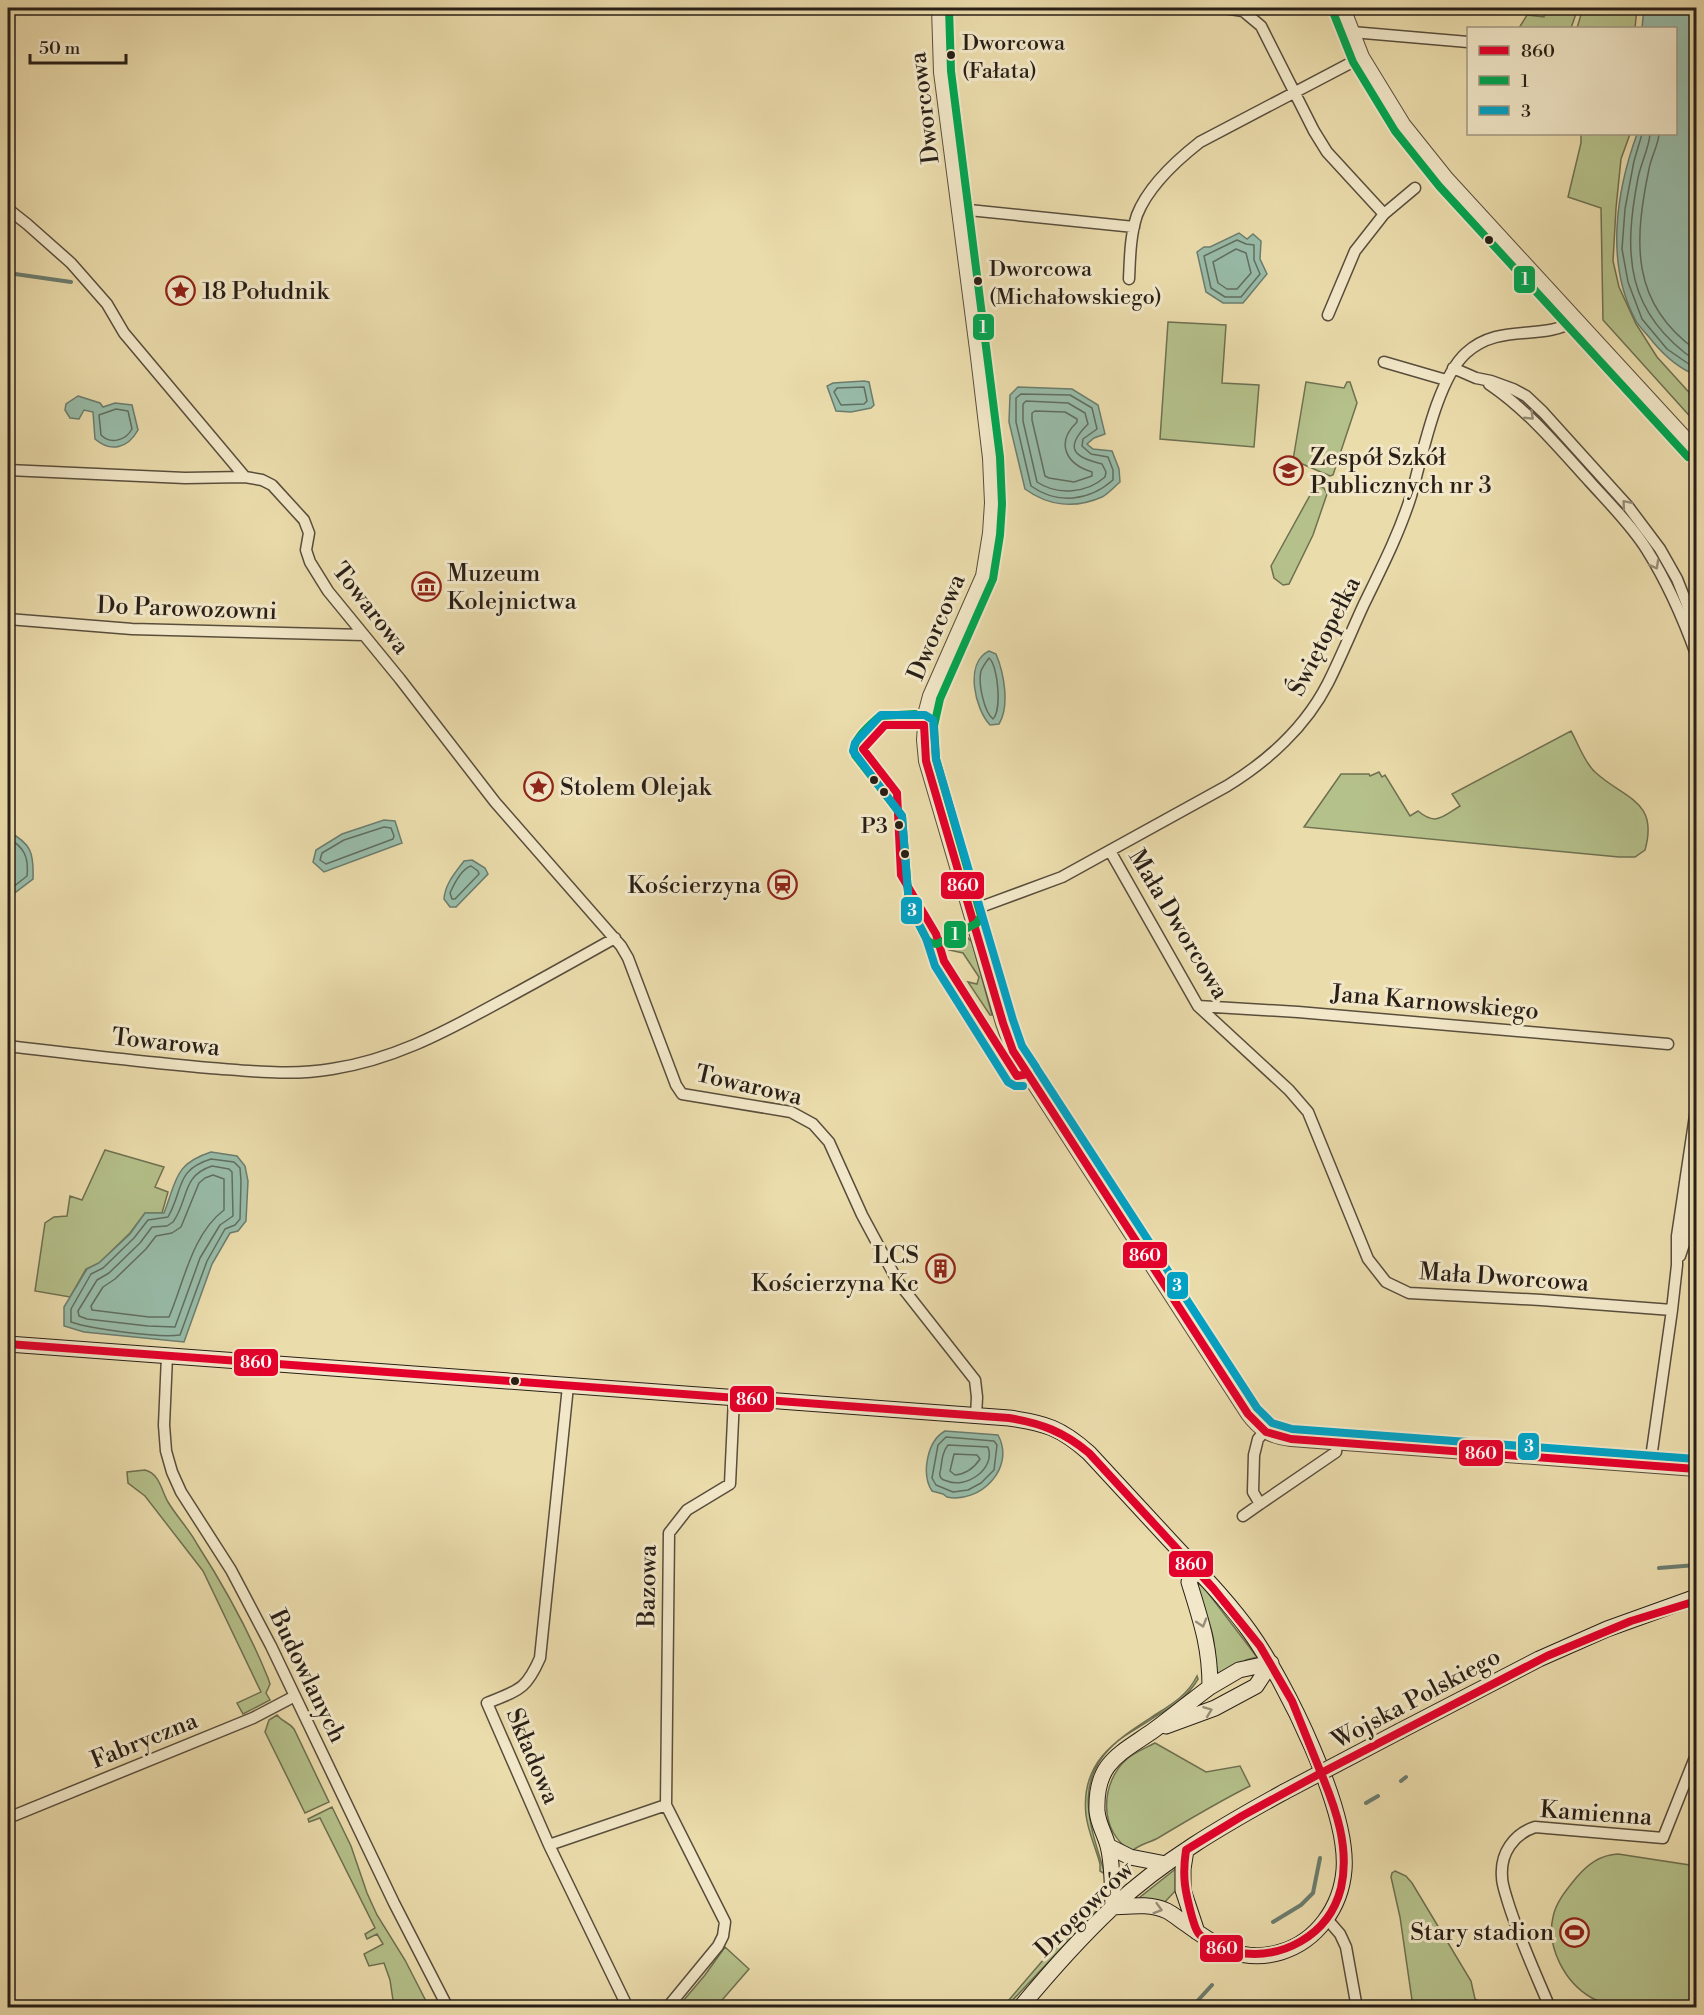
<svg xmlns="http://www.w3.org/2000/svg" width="1704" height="2015" font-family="'Libre Bodoni',serif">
	<rect width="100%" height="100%" fill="#ebdcac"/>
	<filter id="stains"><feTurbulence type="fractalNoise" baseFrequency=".00333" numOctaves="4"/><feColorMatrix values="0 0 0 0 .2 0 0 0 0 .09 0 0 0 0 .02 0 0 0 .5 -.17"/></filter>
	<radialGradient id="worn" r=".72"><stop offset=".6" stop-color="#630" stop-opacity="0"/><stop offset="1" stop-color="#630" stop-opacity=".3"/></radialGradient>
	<path fill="#b5c18b" stroke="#6e7051" stroke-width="1.5" d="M1545,8H1578L1571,28H1519L1527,15L1544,17Z
		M1583,8H1637L1635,28H1577Z
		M1581,134H1630L1621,159L1616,208L1613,261L1619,287L1636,324L1657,357L1696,400V423L1603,320L1601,208L1568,197L1581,143Z
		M1168,322L1226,325L1222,383L1259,385L1254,447L1160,439Z
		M1306,382L1344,388L1347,382H1350L1357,403L1333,475L1330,476L1293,460Z
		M1318,486L1324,488L1327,494L1313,535L1289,584L1283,585L1274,578L1271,566L1314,488Z
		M1571,731C1578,743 1584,762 1595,772C1624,799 1659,800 1645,850L1635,857H1619L1304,827L1341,774H1369L1370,776L1379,772L1382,777L1385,775L1410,816L1418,811C1436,826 1442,817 1460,806L1452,794Z
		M957,935L967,937L972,942L992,1015H990L968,982L977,984L979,977L963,953L949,950V942Z
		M105,1150L164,1167L155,1187L168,1192L162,1213H145L130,1233L99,1263L86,1269L70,1297L35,1291L45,1223L54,1217L67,1216L70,1196L82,1200Z
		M145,1470C160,1474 161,1490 168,1502C177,1517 189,1529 197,1544C224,1586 249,1631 268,1678L270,1684L266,1693L270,1700L243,1714L237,1703L261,1692L203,1571L145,1496L128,1483L127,1472Z
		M1198,1584L1202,1585L1257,1657L1246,1660L1211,1682C1221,1642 1209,1623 1196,1586Z
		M1197,1676L1198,1679C1187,1698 1171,1707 1153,1718C1142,1726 1129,1732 1118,1741C1071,1780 1090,1825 1105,1874L1100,1871V1864C1096,1848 1088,1832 1086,1815C1080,1760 1118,1739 1158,1713C1174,1703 1188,1694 1197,1676Z
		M277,1715C282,1722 289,1722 294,1729L329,1802L305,1813L265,1732L269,1720Z
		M1155,1743L1206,1772L1240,1766L1250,1786C1218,1802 1188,1820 1158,1838C1149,1843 1140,1844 1132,1851C1098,1833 1100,1782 1127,1759C1135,1752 1146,1748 1155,1743Z
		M332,1807L351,1846L367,1893L377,1915L405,1960L429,2007H394L390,1980L384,1963L369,1966L364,1954L383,1944L377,1934L367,1939L365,1934L375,1928L320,1818L309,1822L308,1819Z
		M1618,1854L1696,1866V2007C1671,2008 1613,2010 1592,1998C1565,1983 1546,1947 1553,1917C1556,1902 1567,1889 1576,1878C1588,1864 1600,1855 1618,1854Z
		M1178,1867V1888L1163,1904L1139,1898Z
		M1395,1871L1406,1876L1412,1883L1471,1981L1475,1999L1483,2004L1485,2007H1413L1400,1917L1391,1877L1392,1873Z
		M1105,1888L1104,1896L1098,1909L1009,2004L1002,2008Z
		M725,1947L749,1969L716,2007H678L705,1975Z"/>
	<path fill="#98bca9" stroke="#6b7d6f" stroke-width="1.5" d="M1644,8H1696V375C1680,369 1664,355 1653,342C1648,335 1640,328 1636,321C1605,264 1616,192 1637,134H1676V28H1642Z
		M1239,233L1247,239L1253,234L1261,241L1260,259L1267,274L1243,303H1223L1206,292L1197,252L1204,247H1210Z
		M864,381L869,382L874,405L871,408L851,412L836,411L827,386L833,383Z
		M1018,387L1072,389L1098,405L1105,434L1094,438L1087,444L1093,449L1112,451L1119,469L1120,482C1114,487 1108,494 1102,497C1075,509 1048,506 1025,489L1009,422L1010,395Z
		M78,396L100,403L103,407L115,403L132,405L138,430C128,448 111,453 95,439L93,412L84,410L79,419L70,418L65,410L66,404Z
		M989,651L996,654C1004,673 1010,706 999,724L990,725C975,709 964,663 989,651Z
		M384,820L395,821L402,843L324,872L313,862L316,850L342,834Z
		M8,831C31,844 34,852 33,879L8,898Z
		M472,860L485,868L488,874L456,907H450L444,899C445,884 455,873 464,861Z
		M211,1152L237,1156L245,1166L248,1181L246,1221L238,1231L230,1233L212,1264L184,1342L84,1332L64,1326V1307L87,1269L99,1263L130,1234L145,1213H164C177,1180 174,1164 211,1152Z
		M945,1431L998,1435C1016,1468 980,1504 947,1497L943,1494L932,1491C921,1474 927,1441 945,1431Z"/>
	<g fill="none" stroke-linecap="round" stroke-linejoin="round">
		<path stroke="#606e60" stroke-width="1.5" d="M1642,134L1634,161L1625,209L1622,249L1628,282L1642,319L1667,349L1696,369
			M1650,134C1649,148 1641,163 1638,178C1623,255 1626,313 1696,361
			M1659,134C1658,146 1651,157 1649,169C1634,241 1630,303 1696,350
			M1237,240L1246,244L1254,245V260L1260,274L1241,297H1225L1211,288L1204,256Z
			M1236,249L1246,253L1251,273L1237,289H1227L1218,283L1213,262Z
			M864,387L867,401L864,404L841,405L834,392L837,388Z
			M1021,394L1070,395L1092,408L1097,429L1083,439L1082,446L1091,454L1108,457L1113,470V480C1089,501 1058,505 1031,486L1016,422V398Z
			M1026,401L1068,403L1085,413L1088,424C1064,448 1073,457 1102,464L1106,472L1105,477C1087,493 1058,496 1037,482L1023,421V404Z
			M116,409L128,411L132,429C126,440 111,445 101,435L99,415Z
			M1035,411L1065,412L1077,419V422C1055,443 1066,464 1092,472V476L1074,482L1049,478L1045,476L1032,420V413Z
			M989,658C998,665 1002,710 993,719C984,712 978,683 981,671C983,666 986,662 989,658Z
			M384,827L391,828L394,836L393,839L326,864L320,860L322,853L344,840Z
			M8,838C24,847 29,857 27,876L8,891
			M471,866L478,871L479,874L455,899H452L450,893C454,884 461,869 471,866Z
			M211,1159L234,1162L240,1168L241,1181L240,1219L235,1225L225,1229L207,1261L180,1335C159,1338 91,1329 71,1322V1309L91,1274L103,1268L134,1238L148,1220L168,1217C184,1189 175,1170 211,1159Z
			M212,1166L229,1169L232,1172L233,1216L220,1225L200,1258L175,1327L148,1326L87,1319L79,1316L78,1311L97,1280L109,1273L140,1243L152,1227L167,1226L173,1222C189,1200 181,1176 212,1166Z
			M213,1175L224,1179V1210C192,1234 184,1282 169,1317H149L92,1310L91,1306L103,1287L115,1279L146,1249L156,1236L172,1233L181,1227L199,1183L205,1178Z
			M946,1437L994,1441L997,1445L994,1470L981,1483L968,1490L953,1492L936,1485L932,1478L938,1445Z
			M948,1445L988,1447C996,1469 966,1489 947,1481C944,1480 941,1480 940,1476C939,1473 941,1470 941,1467C942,1459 943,1451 948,1445Z
			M954,1454L977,1455L980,1459C974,1468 966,1474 955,1475L950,1471Z"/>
		<path stroke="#6b7d6f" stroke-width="4" d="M8,273L71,282
			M1659,1568L1696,1565
			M1401,1781L1406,1777
			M1366,1803L1378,1796
			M1273,1922L1301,1905L1313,1893L1320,1858
			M1191,2008L1212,1985"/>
		<defs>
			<path id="minor" d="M1224,8L1243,11L1261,26L1314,131L1327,152L1384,214
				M1352,32L1468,42
				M8,209L27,224L71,263L107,304L124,333L245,477L262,480L272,485L304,520L309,533L306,550L310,562L328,591L400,679L495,802L621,946L628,958L676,1085L682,1094L791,1112L813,1124L829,1142L862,1215L898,1282L975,1380L977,1397L976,1416
				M959,209L1134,227
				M1129,279C1130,258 1130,236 1137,215C1148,187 1177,160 1200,142L1362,57
				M1328,315L1355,251L1384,214L1415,188
				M1384,362L1446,380
				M1453,368L1476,378L1491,381L1513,389L1526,396L1543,412L1627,505L1660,549L1677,579L1696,627
				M1489,384C1529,411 1559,448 1591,483C1610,504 1632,526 1647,550C1667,582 1683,618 1696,654
				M8,470L185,478L245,477
				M8,619L132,629L364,635
				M1110,851L1198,1006L1289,1090L1308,1112L1368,1259L1386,1282L1409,1293L1541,1300L1672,1310
				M971,914L978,908L1062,877L1227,786C1268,761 1306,726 1328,683C1341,657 1352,630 1364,604C1381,569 1399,534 1411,496C1422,457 1437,379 1466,353C1500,322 1541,342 1577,320
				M1198,1006L1298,1012L1668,1044
				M8,1046C75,1054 143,1062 210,1068C251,1071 292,1076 332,1069C391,1060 441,1034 492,1006C533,984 574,961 615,938
				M1680,1256L1686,1238L1696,1176
				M167,1356L164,1425L166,1451L172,1472L181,1492L231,1570L271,1646L394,1903L448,2008
				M568,1386L540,1658C526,1690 519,1690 487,1703L549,1845L628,2008
				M1264,1432L1258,1439L1254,1455L1253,1492L1260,1504L1336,1452L1337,1443
				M1650,1465L1672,1310L1677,1265V1236L1696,1109
				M1243,1516L1260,1504
				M8,1818L253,1718L295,1696
				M549,1845L666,1805
				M1327,1919L1340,1934L1346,1947L1357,2008
				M667,2008L718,1946L723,1936L725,1922L666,1805L669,1533L687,1510L730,1484L734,1398
				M1550,2008C1535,1972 1518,1936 1507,1899C1505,1892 1502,1884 1502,1877C1500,1853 1514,1834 1535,1827L1663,1838L1696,1755"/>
			<path id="tertiary" d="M939,8L941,72L978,357L990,458L992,503L990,533L983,576L930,696L926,711L924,740L926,761L1003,1023L1013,1051L1248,1414C1260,1430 1271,1437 1291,1439L1696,1469
				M1343,8L1362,57L1403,124L1447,179L1696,450"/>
			<path id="secondary" d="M8,1344L1009,1418C1045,1423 1061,1428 1089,1453C1118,1484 1146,1515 1175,1546C1201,1574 1228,1601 1250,1632C1285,1681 1349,1810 1344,1870C1341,1907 1317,1941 1281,1952C1242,1964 1216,1946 1186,1924C1180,1920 1173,1914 1167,1911C1151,1903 1131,1906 1113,1907
				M1210,1687L1239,1670L1271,1663
				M1166,1726L1215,1708L1256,1686L1271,1663
				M1400,1731L1539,1659L1607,1629L1696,1597
				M1108,1846L1130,1857L1166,1864
				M1186,1850L1183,1869V1890L1197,1932
				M1113,1907C1112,1887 1113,1865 1108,1846C1105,1834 1098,1824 1097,1811C1095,1762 1120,1754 1154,1730C1173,1716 1191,1701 1210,1687C1210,1646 1201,1621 1189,1582L1196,1569
				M1020,2008C1049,1973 1080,1938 1113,1907C1163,1860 1224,1825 1284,1792"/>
		</defs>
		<use href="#minor" stroke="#594e3c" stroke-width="13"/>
		<use href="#tertiary" stroke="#594e3c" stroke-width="16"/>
		<use href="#secondary" stroke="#281f17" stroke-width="17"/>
		<use href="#minor" stroke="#f2e8c9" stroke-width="10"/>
		<use href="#tertiary" stroke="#f2e8c9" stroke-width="14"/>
		<use href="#secondary" stroke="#f2e8c9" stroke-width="15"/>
		<defs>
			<path id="secondary-bridge" d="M1284,1792L1400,1731"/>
		</defs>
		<use href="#secondary-bridge" stroke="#281f17" stroke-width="17" stroke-linecap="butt"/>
		<use href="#secondary-bridge" stroke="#f2e8c9" stroke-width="15"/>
		<defs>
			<path id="bus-1" d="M885,725H924L926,761L1003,1023L1013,1051L1028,1074L1017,1076L944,961L936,934L901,875L897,793L863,749Z
				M1028,1074L1248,1414L1266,1432L1291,1439L1696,1469
				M8,1344L1009,1418C1041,1423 1064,1432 1089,1453L1213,1588L1260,1646L1292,1701L1321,1773
				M1321,1773C1336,1809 1350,1848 1341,1888C1329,1936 1281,1961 1235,1952C1222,1950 1208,1944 1199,1934C1195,1929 1194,1923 1192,1917C1185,1891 1182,1877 1186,1850L1242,1816Z
				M1321,1773L1547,1656L1631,1621L1696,1601"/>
			<path id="bus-2" d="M1333,12L1353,62L1395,131L1439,186L1688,457
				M915,714L880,716C870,725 849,742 855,755L902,816L909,905L927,940L931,943L937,944L977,923L981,916L936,759L934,726L940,699L993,579L1000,535L1002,504L1000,457L951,71L949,8"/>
			<path id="bus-3" d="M1037,1069L1257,1408L1272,1423L1292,1429L1696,1459
				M1023,1086H1015L1008,1082L935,966L926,938L909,905L902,816L853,751L855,743L881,715H925L933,720L936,759L1013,1020L1022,1046L1036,1067"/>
		</defs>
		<use href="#bus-1" stroke="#f2e8c9" stroke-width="12"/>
		<use href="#bus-2" stroke="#f2e8c9" stroke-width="12"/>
		<use href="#bus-3" stroke="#f2e8c9" stroke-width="12"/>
		<use href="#bus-1" stroke="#e4002b" stroke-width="8"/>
		<use href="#bus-2" stroke="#00a651" stroke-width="8"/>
		<use href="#bus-3" stroke="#02a2c5" stroke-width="8"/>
	</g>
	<defs><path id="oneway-chevron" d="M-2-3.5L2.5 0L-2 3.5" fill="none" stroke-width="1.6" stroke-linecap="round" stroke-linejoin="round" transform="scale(1.5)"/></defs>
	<g stroke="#978e79">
		<use href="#oneway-chevron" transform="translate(1530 416) rotate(44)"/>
		<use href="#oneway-chevron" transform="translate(1626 504) rotate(-130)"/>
		<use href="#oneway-chevron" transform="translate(1655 565) rotate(61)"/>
		<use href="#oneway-chevron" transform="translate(1202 1623) rotate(73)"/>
		<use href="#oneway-chevron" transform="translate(1208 1711) rotate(-21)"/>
		<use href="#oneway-chevron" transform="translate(1158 1909) rotate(16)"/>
	</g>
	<defs>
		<symbol id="sight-ring" viewBox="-11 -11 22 22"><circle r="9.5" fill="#f2e8c9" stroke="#8f2418" stroke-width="1.5"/><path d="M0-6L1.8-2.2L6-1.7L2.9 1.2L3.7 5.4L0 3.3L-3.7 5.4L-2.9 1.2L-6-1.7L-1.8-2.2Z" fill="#8f2418"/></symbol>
		<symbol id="school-ring" viewBox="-11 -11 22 22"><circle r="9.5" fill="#f2e8c9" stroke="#8f2418" stroke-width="1.5"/><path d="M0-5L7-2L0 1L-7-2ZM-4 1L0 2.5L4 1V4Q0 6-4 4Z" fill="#8f2418"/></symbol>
		<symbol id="museum-ring" viewBox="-11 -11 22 22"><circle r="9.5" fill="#f2e8c9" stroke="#8f2418" stroke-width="1.5"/><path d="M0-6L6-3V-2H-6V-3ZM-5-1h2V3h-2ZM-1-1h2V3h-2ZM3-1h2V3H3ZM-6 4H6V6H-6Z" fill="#8f2418"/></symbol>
		<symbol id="station-ring" viewBox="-11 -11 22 22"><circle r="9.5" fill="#f2e8c9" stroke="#8f2418" stroke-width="1.5"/><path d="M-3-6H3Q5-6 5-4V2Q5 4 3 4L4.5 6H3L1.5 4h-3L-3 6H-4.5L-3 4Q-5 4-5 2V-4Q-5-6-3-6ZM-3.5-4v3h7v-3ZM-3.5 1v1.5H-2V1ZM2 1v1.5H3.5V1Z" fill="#8f2418"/></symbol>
		<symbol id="building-ring" viewBox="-11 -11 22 22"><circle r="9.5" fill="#f2e8c9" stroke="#8f2418" stroke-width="1.5"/><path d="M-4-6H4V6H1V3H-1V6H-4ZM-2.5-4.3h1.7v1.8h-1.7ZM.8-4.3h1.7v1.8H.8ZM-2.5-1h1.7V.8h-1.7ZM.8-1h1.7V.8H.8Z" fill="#8f2418"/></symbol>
		<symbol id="stadium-ring" viewBox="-11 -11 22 22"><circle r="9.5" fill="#f2e8c9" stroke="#8f2418" stroke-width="1.5"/><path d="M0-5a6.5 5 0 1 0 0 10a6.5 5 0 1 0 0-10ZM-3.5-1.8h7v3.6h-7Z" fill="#8f2418"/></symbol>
	</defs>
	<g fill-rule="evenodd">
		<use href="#sight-ring" x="164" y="274" width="33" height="33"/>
		<use href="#school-ring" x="1272" y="454" width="33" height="33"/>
		<use href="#museum-ring" x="410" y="570" width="33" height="33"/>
		<use href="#sight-ring" x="522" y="770" width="33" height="33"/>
		<use href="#station-ring" x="766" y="868" width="33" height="33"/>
		<use href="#building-ring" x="924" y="1252" width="33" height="33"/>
		<use href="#stadium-ring" x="1558" y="1916" width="33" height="33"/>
	</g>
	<g fill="#281f17" stroke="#f2e8c9" stroke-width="2">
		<circle cx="951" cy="55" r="5"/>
		<circle cx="1489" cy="240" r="5"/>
		<circle cx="978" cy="281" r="5"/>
		<circle cx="874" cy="780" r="5"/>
		<circle cx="884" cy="792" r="5"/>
		<circle cx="899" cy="825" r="5"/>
		<circle cx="905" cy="854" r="5"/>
		<circle cx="515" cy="1381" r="5"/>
	</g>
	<g text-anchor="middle" stroke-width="6" stroke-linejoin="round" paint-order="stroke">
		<g font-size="22" fill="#281f17" stroke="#f2e8c9" text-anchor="start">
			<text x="962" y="50">Dworcowa<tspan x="962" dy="28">(Fałata)</tspan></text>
			<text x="989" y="276">Dworcowa<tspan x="989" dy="28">(Michałowskiego)</tspan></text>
			<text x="888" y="833" text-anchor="end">P3</text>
		</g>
		<g font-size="24" fill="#281f17" stroke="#f2e8c9">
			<text transform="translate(924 108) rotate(-97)" y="8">Dworcowa</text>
			<text transform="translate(187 608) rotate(2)" y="8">Do Parowozowni</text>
			<text transform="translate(371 608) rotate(52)" y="8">Towarowa</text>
			<text transform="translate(936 627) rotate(-67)" y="8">Dworcowa</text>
			<text transform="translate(1324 636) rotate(-63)" y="8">Świętopełka</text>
			<text transform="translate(1179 924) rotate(59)" y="8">Mała Dworcowa</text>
			<text transform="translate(1435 1002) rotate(5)" y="8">Jana Karnowskiego</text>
			<text transform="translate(166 1042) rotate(6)" y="8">Towarowa</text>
			<text transform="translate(749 1085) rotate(13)" y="8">Towarowa</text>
			<text transform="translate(1504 1277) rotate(4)" y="8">Mała Dworcowa</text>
			<text transform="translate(647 1586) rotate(-89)" y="8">Bazowa</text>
			<text transform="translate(308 1676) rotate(64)" y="8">Budowlanych</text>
			<text transform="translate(1416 1698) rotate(-28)" y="8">Wojska Polskiego</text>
			<text transform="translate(144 1740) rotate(-22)" y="8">Fabryczna</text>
			<text transform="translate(533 1756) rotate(67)" y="8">Składowa</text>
			<text transform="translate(1596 1813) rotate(4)" y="8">Kamienna</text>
			<text transform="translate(1084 1909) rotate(-44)" y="8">Drogowców</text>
		</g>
		<g font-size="24" fill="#281f17" stroke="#f2e8c9" text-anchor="start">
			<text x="202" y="299">18 Południk</text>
			<text x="1310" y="465">Zespół Szkół<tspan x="1310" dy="28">Publicznych nr 3</tspan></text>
			<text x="447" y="581">Muzeum<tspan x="447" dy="28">Kolejnictwa</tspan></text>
			<text x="560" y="795">Stolem Olejak</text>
			<text x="761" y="893" text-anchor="end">Kościerzyna</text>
			<text x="919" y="1263" text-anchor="end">LCS<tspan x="919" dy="28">Kościerzyna Kc</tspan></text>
			<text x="1554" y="1940" text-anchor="end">Stary stadion</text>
		</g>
	</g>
	<g stroke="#f2e8c9" stroke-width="2">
		<rect x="1513" y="265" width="23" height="29" rx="6" fill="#00a651"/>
		<rect x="972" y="313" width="23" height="28" rx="6" fill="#00a651"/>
		<rect x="940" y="871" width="45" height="29" rx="6" fill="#e4002b"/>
		<rect x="900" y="896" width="23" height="29" rx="6" fill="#02a2c5"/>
		<rect x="943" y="920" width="24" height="29" rx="6" fill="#00a651"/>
		<rect x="1122" y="1241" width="46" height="28" rx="6" fill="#e4002b"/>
		<rect x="1166" y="1271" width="23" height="29" rx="6" fill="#02a2c5"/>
		<rect x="233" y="1348" width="46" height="29" rx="6" fill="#e4002b"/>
		<rect x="729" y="1385" width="46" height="28" rx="6" fill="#e4002b"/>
		<rect x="1517" y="1432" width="23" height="29" rx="6" fill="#02a2c5"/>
		<rect x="1458" y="1439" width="46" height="28" rx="6" fill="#e4002b"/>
		<rect x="1168" y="1550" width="46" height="28" rx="6" fill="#e4002b"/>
		<rect x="1199" y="1934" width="45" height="29" rx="6" fill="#e4002b"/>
	</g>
	<g font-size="16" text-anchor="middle" font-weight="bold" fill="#fff">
		<text x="1525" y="285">1</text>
		<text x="983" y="333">1</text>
		<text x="963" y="891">860</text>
		<text x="912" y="916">3</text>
		<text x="955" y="940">1</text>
		<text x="1145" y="1261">860</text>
		<text x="1177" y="1291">3</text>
		<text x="256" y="1368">860</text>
		<text x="752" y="1405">860</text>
		<text x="1529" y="1452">3</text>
		<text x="1481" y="1459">860</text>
		<text x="1191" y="1570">860</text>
		<text x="1222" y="1954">860</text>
	</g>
	<rect width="1704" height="2015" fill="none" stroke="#ebdcac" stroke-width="30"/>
	<rect x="9" y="9" width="1686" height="1997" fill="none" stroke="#281f17" stroke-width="3"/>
	<rect x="15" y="15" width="1674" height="1985" fill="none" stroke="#281f17" stroke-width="1.5"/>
	<rect x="1467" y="27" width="210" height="108" fill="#f2e8c9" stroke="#a19882" stroke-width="1.5"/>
	<rect x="1479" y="46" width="30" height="9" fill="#e4002b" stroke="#a19882" stroke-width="1.5"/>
	<text x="1521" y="57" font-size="18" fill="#281f17">860</text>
	<rect x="1479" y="76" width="30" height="9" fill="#00a651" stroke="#a19882" stroke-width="1.5"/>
	<text x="1521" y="87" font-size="18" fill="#281f17">1</text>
	<rect x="1479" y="106" width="30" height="9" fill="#02a2c5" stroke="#a19882" stroke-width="1.5"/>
	<text x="1521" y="117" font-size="18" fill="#281f17">3</text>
	<path d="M30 54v9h96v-9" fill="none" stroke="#281f17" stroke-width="3"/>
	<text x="39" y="54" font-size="18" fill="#281f17" stroke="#f2e8c9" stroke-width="4.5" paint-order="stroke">50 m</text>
	<rect width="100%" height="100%" filter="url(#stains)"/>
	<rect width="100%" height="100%" fill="url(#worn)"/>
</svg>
